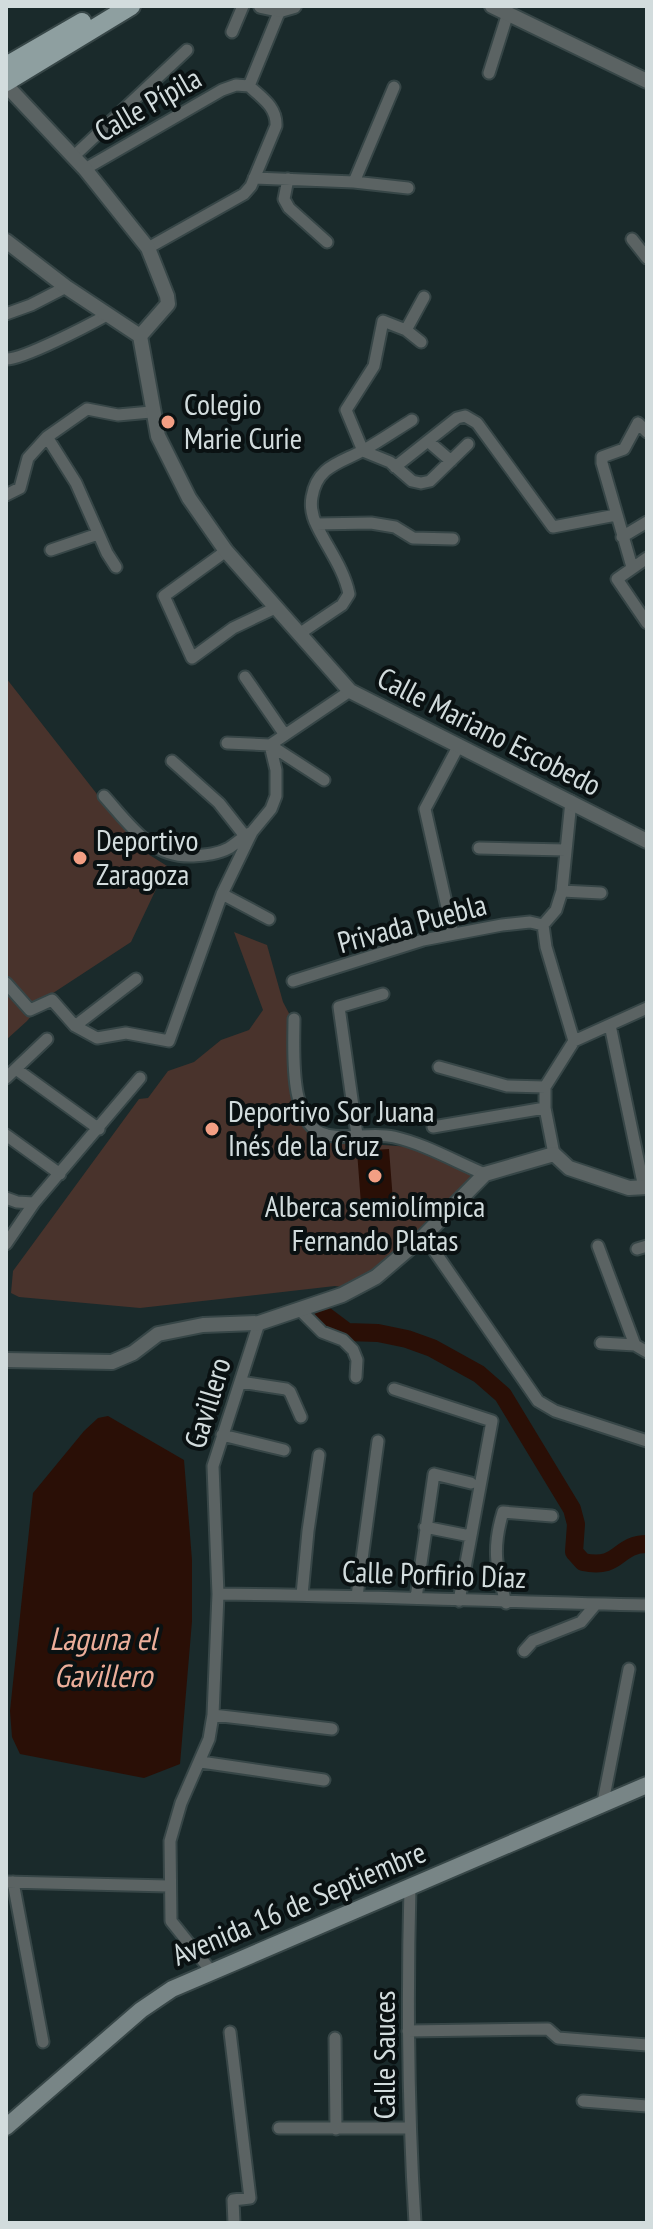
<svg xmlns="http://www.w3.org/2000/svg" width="653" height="2229" font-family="'PT Sans Narrow',sans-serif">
	<rect width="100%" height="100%" fill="#1a2a2b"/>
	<path fill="#49332c" d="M6,678L140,849L167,866L131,942L47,997L27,1021L6,1040Z
		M234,932L267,945L283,1002L292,1019L297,1117L315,1140L411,1147L482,1175L381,1269L349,1288L335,1286L140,1308L19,1297L11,1293L13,1271L139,1099L148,1098L168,1071L194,1062L221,1040L249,1030L263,1010Z"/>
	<path fill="#2a0f06" d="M389,1149L393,1201L361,1204L357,1151Z
		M108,1416L184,1460L192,1560V1621L180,1764L144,1778L20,1754L12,1737L10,1711L33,1493L84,1431L98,1418Z"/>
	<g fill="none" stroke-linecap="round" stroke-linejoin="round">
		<path stroke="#2a0f06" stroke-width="18" d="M323,1314L347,1332L378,1333L407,1339L432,1348L479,1374L503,1395L572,1509L576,1524L574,1552L583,1562C621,1570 616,1544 647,1544"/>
		<defs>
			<path id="minor" d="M232,32L243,6
				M489,73L508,13
				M249,86L280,10
				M74,156L187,50
				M85,169L222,90L236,85L249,86
				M254,178L354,182L408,188
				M288,179L284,199L289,208L327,242
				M354,182L394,87
				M632,239L647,258
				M148,248L244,194L251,186L276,126C277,107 262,98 249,86
				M6,314L31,305L66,287
				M406,330L424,297
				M421,342L406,330L383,321L374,366L346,410L363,451L390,462L412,481L421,483L430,481L468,444
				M6,359C22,360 89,325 107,315
				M638,423L647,432
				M47,437L76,483L107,553L116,567
				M429,442L451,461
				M395,467L457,418L465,416L477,423L553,527L616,515
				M6,495L20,488L28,458L47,437L87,409L118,415L151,412
				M316,524L371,523L395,527L413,538L453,539
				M622,537L647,522
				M51,550L98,534
				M226,551L164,596L192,658L233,628L275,608
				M647,558L617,579L647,623
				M632,567L602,463V457L624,449L638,423
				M299,634L342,605L349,594C344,569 328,549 317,526C312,516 310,508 312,497C317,466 340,463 364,450C380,441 396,430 412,420
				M245,677L285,735
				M227,743L270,745L324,780
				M172,761L219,803L245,836
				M104,796C130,825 151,858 193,856C206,855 218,854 229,848C237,843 243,837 250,833
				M479,848L566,850
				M562,891L601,893
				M222,894L269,919
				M453,934L425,809L459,745
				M293,981L423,940L502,925L530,922L543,925
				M6,983L30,1010L52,1000L75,1026L97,1038L126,1033L169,1041L222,894L252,832L271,809L276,796V770L270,745L350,691
				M294,1019C294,1049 288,1127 327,1135C348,1140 372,1132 394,1137C425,1144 456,1162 485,1174
				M610,1025L644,1188
				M75,1026L136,979
				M574,1041L647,1008
				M439,1067L507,1086L545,1087
				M16,1069L99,1129
				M6,1078L47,1039
				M433,1127L545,1108
				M6,1135L60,1174
				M357,1135L339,1007L383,994
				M554,1154L545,1108V1087L574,1041L546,947L543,925L556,910L562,891L571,801
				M6,1198L17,1202L34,1203
				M424,1236L538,1401L555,1411L647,1441
				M6,1244L34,1203L140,1078
				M598,1246L635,1345L647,1352
				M637,1249L647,1246
				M300,1310L322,1332L343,1340L353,1350L357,1360L356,1377
				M601,1343L635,1345
				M240,1382L286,1389L290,1392L301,1417
				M394,1389L492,1421L459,1601
				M222,1435L284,1450
				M425,1527L470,1536
				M218,1594C361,1595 504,1602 647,1605
				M302,1595L308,1531L319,1455
				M357,1596L378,1441
				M416,1598L434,1474L471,1483
				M506,1603C496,1567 492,1548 503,1512L552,1516
				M524,1651L533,1641L581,1622L596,1604
				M213,1715L332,1729
				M201,1762L324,1780
				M603,1802L629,1669
				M6,1882L168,1886
				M13,1882L43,2042
				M410,1886C407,1998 408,2110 415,2223
				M211,1971L171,1921L170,1841L181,1803L209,1739L213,1715L218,1594L213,1466L259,1323
				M408,2031L548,2029L558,2038L647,2045
				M230,2032L250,2198L233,2200L234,2223
				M335,2038L336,2129
				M583,2101L647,2106
				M279,2128H409"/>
			<path id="tertiary" d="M261,6L280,10L294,6
				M492,6L647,81
				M6,85L85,169L148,248L167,296L168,304L140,336
				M6,241L66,287L140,336
				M140,336L158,436L189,498L226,551L350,691L647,841
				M6,1360L112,1362L133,1353L158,1334L203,1325L259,1323L342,1295L376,1277L424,1236L485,1174L554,1154L569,1168L629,1188L647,1187"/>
			<path id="secondary" d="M6,2127L141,2010L172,1989L647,1785"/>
			<path id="primary" d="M6,66L82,22
				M6,82L131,6"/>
		</defs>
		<use href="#minor" stroke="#374647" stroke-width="15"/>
		<use href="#tertiary" stroke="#374647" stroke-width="18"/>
		<use href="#secondary" stroke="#374647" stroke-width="20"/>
		<use href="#primary" stroke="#374647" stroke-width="22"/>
		<use href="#minor" stroke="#5b6363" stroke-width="11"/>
		<use href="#tertiary" stroke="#5b6363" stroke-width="14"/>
		<use href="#secondary" stroke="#788586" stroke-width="16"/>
		<use href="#primary" stroke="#8e9fa0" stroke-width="18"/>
	</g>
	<g fill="#f39f84" stroke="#0a1112" stroke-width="3">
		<circle cx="168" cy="422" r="8"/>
		<circle cx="80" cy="858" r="8"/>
		<circle cx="212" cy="1129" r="8"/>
		<circle cx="375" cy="1176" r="8"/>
	</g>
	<g text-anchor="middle" stroke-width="8" stroke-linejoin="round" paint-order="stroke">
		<g font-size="30" fill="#d2dcdd" stroke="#0a1112">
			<text transform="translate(148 105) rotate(-30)" y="10">Calle Pípila</text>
			<text transform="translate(489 732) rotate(27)" y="10">Calle Mariano Escobedo</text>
			<text transform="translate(412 924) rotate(-15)" y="10">Privada Puebla</text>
			<text transform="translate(208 1403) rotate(-73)" y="10">Gavillero</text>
			<text transform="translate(434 1575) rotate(2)" y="10">Calle Porfirio Díaz</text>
			<text transform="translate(299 1904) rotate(-23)" y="10">Avenida 16 de Septiembre</text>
			<text transform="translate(385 2055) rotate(-90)" y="10">Calle Sauces</text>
		</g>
		<g font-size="30" fill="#d2dcdd" stroke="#0a1112" text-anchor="start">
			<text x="184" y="415">Colegio<tspan x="184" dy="34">Marie Curie</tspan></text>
			<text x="96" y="851">Deportivo<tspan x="96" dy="34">Zaragoza</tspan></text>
			<text x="228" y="1122">Deportivo Sor Juana<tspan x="228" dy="34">Inés de la Cruz</tspan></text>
			<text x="375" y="1217" text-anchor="middle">Alberca semiolímpica<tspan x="375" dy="34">Fernando Platas</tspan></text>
		</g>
		<g font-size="32" font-style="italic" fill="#ecae9a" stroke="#0a1112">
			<text x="103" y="1650">Laguna el<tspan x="103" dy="37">Gavillero</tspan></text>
		</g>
	</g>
	<rect width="653" height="2229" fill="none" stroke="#d2dcdd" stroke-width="16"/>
</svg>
